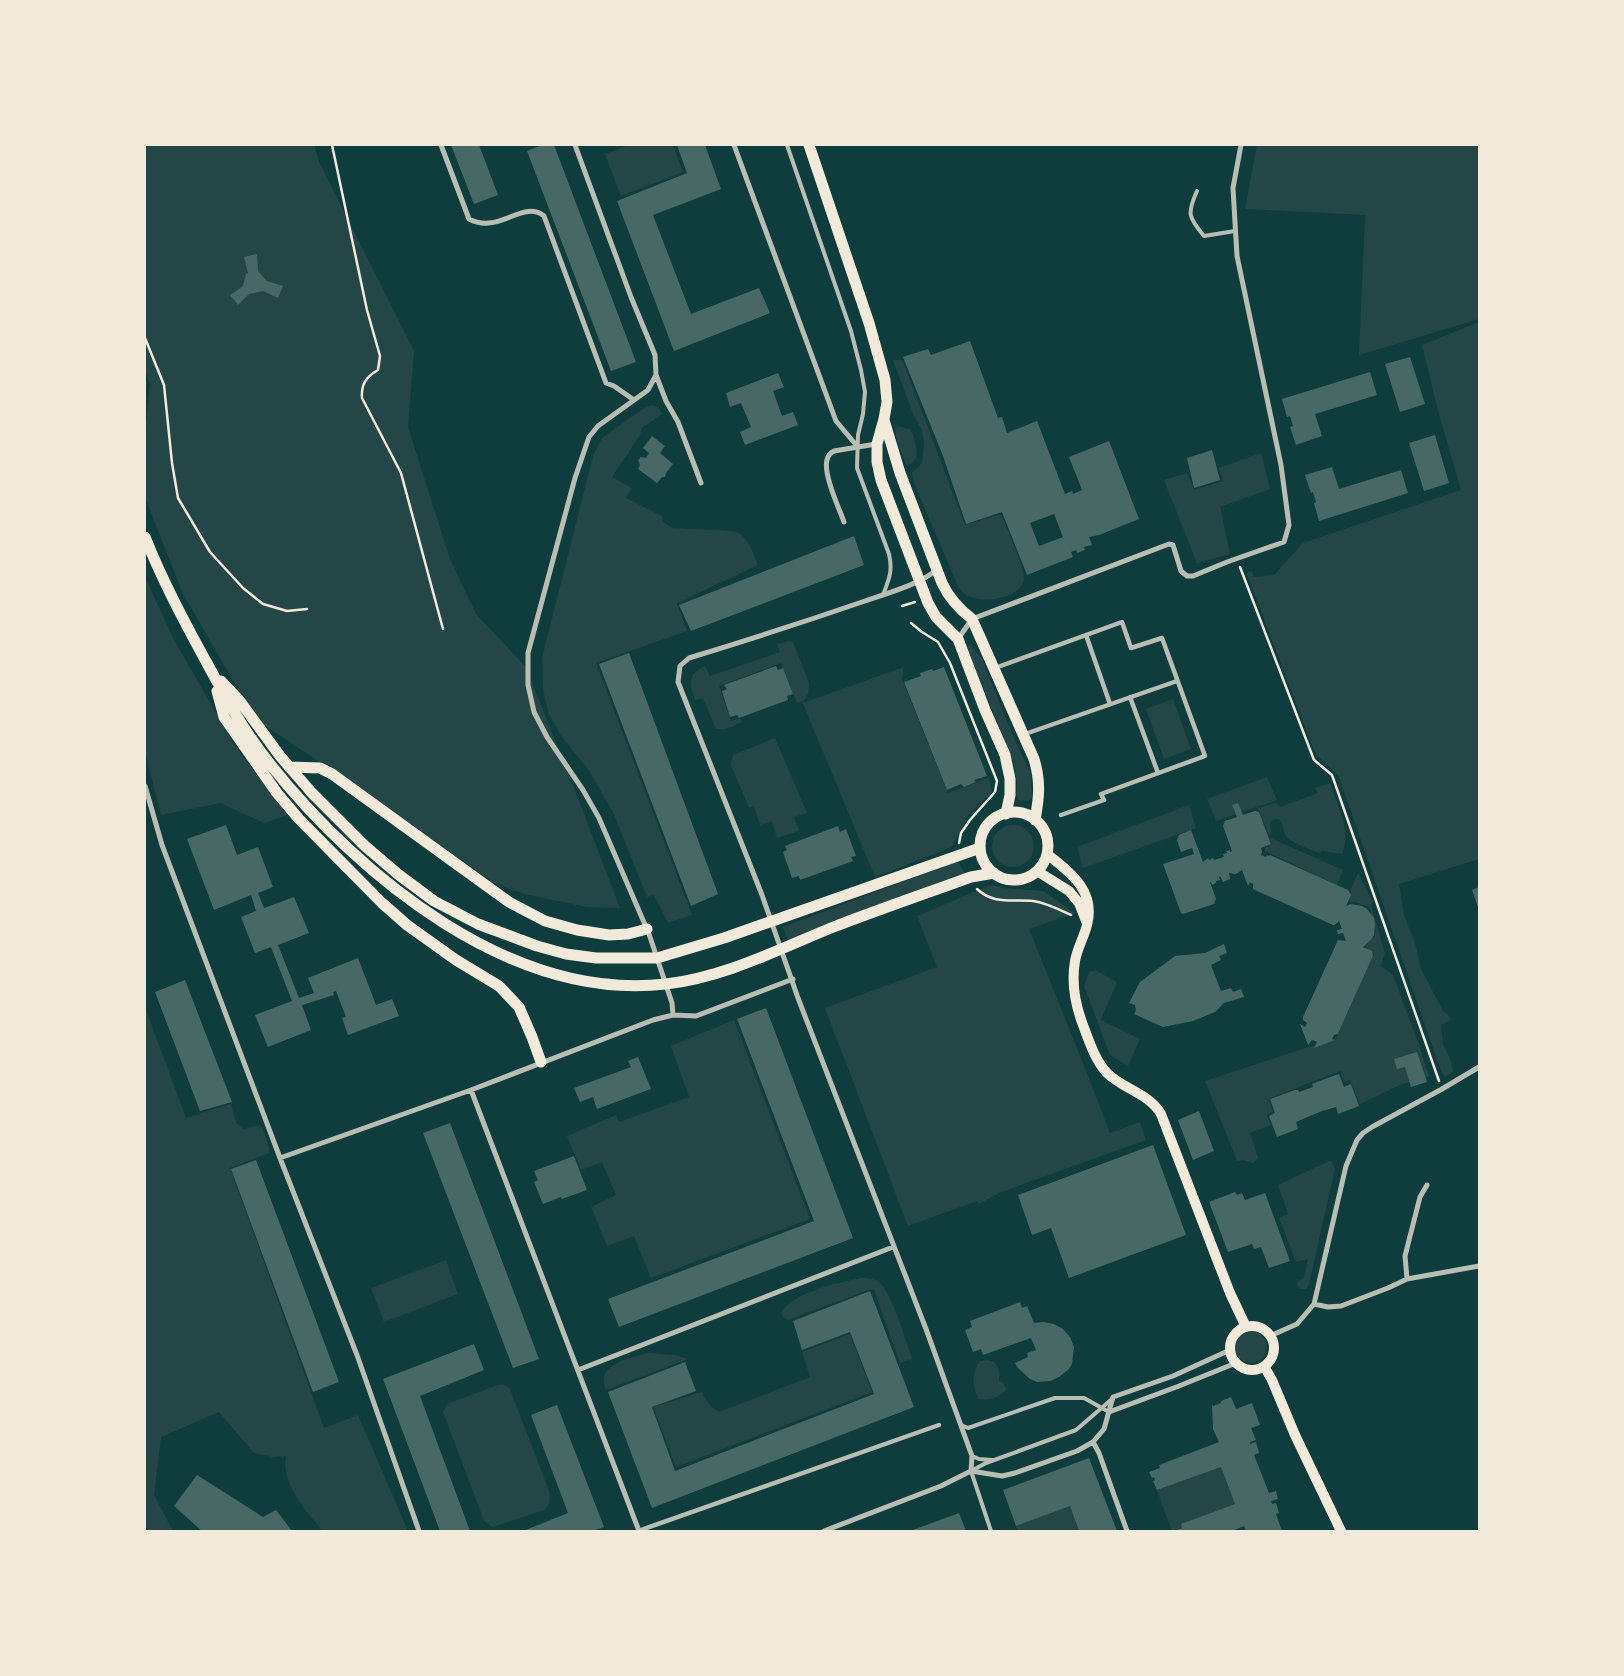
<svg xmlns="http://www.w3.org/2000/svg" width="1624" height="1676" font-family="Manrope,sans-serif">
	<rect width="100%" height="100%" fill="#0f3d3e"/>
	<path fill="#244646" d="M145,145H314L320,164L414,351L408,427L450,559L476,614L526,667L574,788L620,908L587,907L524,894L494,883L390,809L273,731L258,724L182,592L145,497V439L150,384L145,370Z
		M629,145H673L683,172L621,196L605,154Z
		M1257,145H1479V319L1359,355L1365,215L1245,209Z
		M1479,322V859L1399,884L1404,916L1415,943L1421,969L1443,1011L1452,1019L1441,1025L1443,1044L1451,1061L1453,1072L1445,1077L1441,1071L1339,777C1331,767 1320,761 1314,750L1247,574L1248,571L1252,572L1254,577L1274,575L1303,543L1461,490L1438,411L1422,345Z
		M893,360H900L903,362L965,525L1001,514C1006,525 1025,570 1024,579C1022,599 979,605 965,594C962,592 960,588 958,586L914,483L912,473L922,463L924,444L922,430L914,416Z
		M651,405L658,407L662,414L642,428L640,435L612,477L632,488L626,498L662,516L663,522L672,528L734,531C749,536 752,552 758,565L677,603L687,631L596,663L692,915L668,923L654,895L647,897L613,812L588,769L561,736L549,714L543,690L542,658L593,456L602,438L643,409Z
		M895,425L911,430C914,437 921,456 913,462C913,463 907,465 906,466L896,437Z
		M1261,453L1270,489L1220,507L1230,554L1197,563L1164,480L1187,473L1194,490L1223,481L1219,468Z
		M145,577L173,638L233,743L287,815L264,823L220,803L161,815L145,752Z
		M789,641L793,642L809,683L808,694L803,703L904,667L902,679L948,793L989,778L992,792L968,815L952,847L875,877L802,701L797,703L781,663L719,686L731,721L740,718L742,722L726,729H716L703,698L695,700C689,684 687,674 705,666L710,676L780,652L777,644Z
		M971,645L982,659L1016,743L1030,771L1032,797L1028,801L1018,800L1017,795V780L1013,761L969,653L968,646Z
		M1173,699L1191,749L1164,759L1146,709Z
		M775,738L807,813L794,817L799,831L777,838L772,821L760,825L754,806L749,808L731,765L733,755Z
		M1267,777L1277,800L1216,821L1207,799Z
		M1330,783C1337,805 1352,831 1342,854C1335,854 1331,851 1322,851L1320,853C1312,850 1287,842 1285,834C1282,826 1286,827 1279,819L1273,820L1270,822L1271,833L1269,835L1258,808L1276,803L1280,807L1318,793L1315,788Z
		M1189,805L1196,828L1083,868L1077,847Z
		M992 846a21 21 0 1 1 42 0a21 21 0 1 1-42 0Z
		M1270,838L1343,870L1337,885L1265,851V848L1272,844Z
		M958,861L965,874L788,940L783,927Z
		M1358,873L1373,902L1371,906L1385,953L1381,966L1393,975L1418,1042L1429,1076L1400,1085L1360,1104L1350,1080L1344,1082L1340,1071L1268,1099L1273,1112L1267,1115L1271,1125L1250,1133L1258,1158L1253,1163L1243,1160L1237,1161L1205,1081L1336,1038L1374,954L1365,946C1382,935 1375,923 1369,907L1355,902H1349L1351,889Z
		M991,885L1003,888L1043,891L1075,913L1029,929L1081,1058L1110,1133L1140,1122L1146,1140L999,1193L979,1204L977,1201L908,1226L825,1008L937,967L917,916Z
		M1095,970L1117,982L1101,1020L1140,1039L1128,1066L1110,1055L1084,986L1089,972Z
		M145,1007L186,1118L231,1104L236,1123L244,1129L258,1125L262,1127L269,1147V1153L230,1168L324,1428L358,1415L408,1531H322C306,1510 281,1485 286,1456L273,1457L254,1453L219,1412L161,1437L154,1495L173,1531H145Z
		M734,1020L810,1219L651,1278L634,1236L607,1246L591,1207L616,1195L602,1162L581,1170L567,1136L616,1115L619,1122L689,1097L671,1046Z
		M1329,1161L1332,1162L1335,1169L1309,1284L1306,1289H1301L1298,1286V1281L1304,1278L1308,1259L1296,1262L1279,1218L1288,1214L1278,1185Z
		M446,1260L458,1294L384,1322L371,1288Z
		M860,1278C867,1278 873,1278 879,1282C892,1293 906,1341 912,1359L900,1363L874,1290L871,1289L788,1320L783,1317L781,1312C797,1291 835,1284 860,1278Z
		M1235 1347a16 16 0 1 1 32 0a16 16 0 1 1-32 0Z
		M850,1334L872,1392L676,1467L653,1407L702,1392C706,1401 710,1407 719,1412L810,1377L802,1352Z
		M648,1353L674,1355L688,1359L606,1390C594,1364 630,1358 648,1353Z
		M986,1360C998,1360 1000,1370 999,1381L1004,1383L1006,1390C1000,1397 988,1401 979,1399C971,1387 972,1372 980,1361Z
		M498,1385H504L510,1389L549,1491C550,1500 551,1504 544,1510L493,1527L484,1521L443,1412L447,1404Z
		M1221,1467L1235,1504L1182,1524V1528L1172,1531L1157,1490Z
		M1070,1506L1079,1531H1018L1016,1526Z"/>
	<path fill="#486865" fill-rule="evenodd" d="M451,145H479L498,195L474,204Z
		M542,145H554L636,362L611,371L527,151Z
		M677,145H705L721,189L653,215L691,314L759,288L770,313L674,351L617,201L687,173Z
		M257,254L258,271L267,281L283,286L278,298L263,291L249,294L238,305L230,295L243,286L246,274L248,273L244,257Z
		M970,341L998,418L1002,417L1007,433L1037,421L1065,494L1072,491L1073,494L1082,490L1069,457L1109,441L1139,519L1099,535L1089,537L1092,545L1084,547L1085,550L1077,553L1076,550L1071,552L1073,557L1027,575L1002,512L966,524L943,456L903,357L928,349L931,355ZM1054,514L1063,537L1039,546L1030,523Z
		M1410,357L1425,404L1400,412L1385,364Z
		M1370,372L1377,395L1315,414L1322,436L1296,445L1290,427L1293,426L1290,416L1287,417L1282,399Z
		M778,373L784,387L773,391L782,416L793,412L798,425L745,445L740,432L751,427L741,403L730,407L726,393Z
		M1435,435L1449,483L1424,491L1409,443Z
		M652,436L665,446L660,453L673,464L666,473L665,477H662L657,483L638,469L640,465L638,460L641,457L646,458L649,453L643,448Z
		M1212,450L1220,480L1194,488L1187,458Z
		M1332,467L1339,489L1401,470L1408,493L1319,521L1314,503L1316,502L1313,492L1311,493L1305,475Z
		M854,536L864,565L691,631L679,605Z
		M629,653L718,894L691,906L599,664Z
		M776,666L778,670L783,668L793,694L787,696L788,700L739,718L737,715L730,717L722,691L727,689L724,685Z
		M944,667L987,776L974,780L976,782L964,787L961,784L947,790L904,682L921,676L920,673L932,669L933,671Z
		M1238,803L1243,815L1255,811L1259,812L1271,844L1261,848L1262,851L1261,855L1266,857L1267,855L1269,856L1270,855L1348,890L1351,895L1346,906L1351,904L1362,906L1367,909L1374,918L1375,924L1374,935L1371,940L1363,947L1372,951L1373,956L1340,1029L1338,1034L1334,1035L1332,1039L1335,1040L1314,1048L1317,1042L1312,1040L1308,1045L1300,1024L1305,1027L1307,1023L1303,1020V1017L1338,940L1346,941L1343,933L1338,934L1337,930L1342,929L1339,921L1335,925H1333L1255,890L1253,889V884L1250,882L1248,886L1242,870L1236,874L1229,873L1230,879L1223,882L1220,876L1219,877L1220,880L1216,881V883L1212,885L1211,882H1210L1216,899L1214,904L1183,914L1181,913L1163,864L1194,854L1192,848L1181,852L1177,840L1179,835L1191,830L1203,862L1208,858L1209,860L1213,858L1214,860L1224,857L1223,854L1227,853L1226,851L1230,850V852L1232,851L1223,826L1225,821L1237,817L1232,805Z
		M226,825L237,855L258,847L273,887L258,893L264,908L294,897L309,933L278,945L299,998L314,993L308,978L358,958L376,1005L392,999L399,1016L348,1035L342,1018L346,1017L336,991L333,992L334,995L302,1005L311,1030L268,1047L255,1015L292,1001L271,947L255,953L241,917L256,911L251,895L214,910L187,839Z
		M838,826L840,832L846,829L856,856L851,857L853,861L800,880L799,876L792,878L783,852L787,850L785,846Z
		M1479,887V910L1472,890Z
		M1224,944L1227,953L1219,956L1221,960L1211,965L1221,991L1231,988L1233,992L1241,989L1244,997L1224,1003L1215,1012L1193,1021L1163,1027L1134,1014L1136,1010L1135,1005L1129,1003L1140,982L1175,956L1205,953Z
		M185,980L232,1102L200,1111L155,992Z
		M766,1008L853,1238L619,1327L608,1299L814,1221L737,1019Z
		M1417,1052L1427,1082L1411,1087L1405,1067L1397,1069L1394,1059Z
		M638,1057L651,1089L597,1109L593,1097L580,1102L574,1088L631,1067L628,1061Z
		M1339,1074L1344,1087L1351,1084L1359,1106L1338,1114L1336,1107L1322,1111L1296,1122L1298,1129L1277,1137L1269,1116L1275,1113L1270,1099L1295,1090H1298L1299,1092L1313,1087L1312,1084L1314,1083Z
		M1199,1111L1214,1151L1193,1160L1178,1120Z
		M450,1123L539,1359L513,1368L423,1133Z
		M1153,1145L1186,1235L1069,1278L1051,1228L1032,1235L1018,1195Z
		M574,1156L587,1190L562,1199L561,1197L543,1204L534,1182L538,1180L534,1171Z
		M256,1160L339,1382L313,1392L231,1169Z
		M1235,1192L1237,1195L1242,1193L1245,1200L1265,1193L1290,1261L1269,1268L1261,1247L1254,1249L1252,1244L1228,1252L1209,1202Z
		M870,1291L914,1407L652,1508L608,1392L685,1362L696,1391L652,1407L675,1471L874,1394L850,1332L802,1350L793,1321Z
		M1020,1302L1022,1308L1027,1306L1034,1323L1043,1322L1054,1324L1063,1329L1070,1337L1074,1347L1072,1364L1069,1369L1059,1377L1050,1381L1037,1382L1030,1379L1018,1368L1015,1363L1028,1357L1027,1353L1036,1350L1031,1338L983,1355L981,1349L973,1352L965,1330L972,1327L970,1321Z
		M474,1344L484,1370L420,1396L470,1531H440L383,1379Z
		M1231,1397L1236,1409L1252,1403L1260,1425L1251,1428L1256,1440L1250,1442V1444L1256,1442L1259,1453L1254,1455L1269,1493L1276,1491L1278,1499L1271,1501L1272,1504L1276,1503L1279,1513L1276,1514L1282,1531H1246L1244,1526L1232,1531H1174L1182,1528L1181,1524L1235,1504L1221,1467L1157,1490L1153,1481L1155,1480L1154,1477L1152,1478L1149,1472L1160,1468L1159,1465L1219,1442L1213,1429L1212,1404L1213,1406L1221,1403V1401Z
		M557,1405L604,1527L593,1531H523L568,1513L531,1415Z
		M1089,1458L1117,1531H1079L1070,1506L1016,1526L1003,1490Z
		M197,1475L263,1517L276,1510L292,1531H202L174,1506Z
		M959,1513L966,1531H910Z"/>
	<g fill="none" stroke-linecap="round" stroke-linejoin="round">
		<path stroke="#f1e9da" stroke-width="2.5" d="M332,145L367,310L380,356L378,370C366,377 361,384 362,398L401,473L443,629
			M145,338L164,385L172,463L178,498L210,552L243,588L263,604L287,611L307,609
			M1240,567L1314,760L1332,775L1439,1081
			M902,606L915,602
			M911,623L922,632L938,642L950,663L997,781L995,792L970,820L961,833L959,843
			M977,889C994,905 1012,899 1033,901C1047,903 1058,909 1071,915"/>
		<path stroke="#b8beb3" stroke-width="4" d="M787,145L851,331L861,370L865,392L863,414L858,435L857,468L889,554C893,571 889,579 883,595
			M1197,191C1187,213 1188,217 1204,236L1235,231
			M961,1425L968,1428L1055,1398H1084L1109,1412
			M972,1456L979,1459L992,1460
			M991,1531L971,1471L986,1463L1076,1430L1112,1399"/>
		<path stroke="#b8beb3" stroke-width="4.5" d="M1086,635L1110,704
			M995,668L1122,622L1131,648L1162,638L1205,756L1101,794L1104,800L1061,815
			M1130,697L1158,773
			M1025,734L1177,681
			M638,1531L939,1425"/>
		<path stroke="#b8beb3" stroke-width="5" d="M441,145L469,219C499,235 523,199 544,216L606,383L614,386L634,400
			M575,145L631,297L655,355L656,375L648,390L598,426L589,437L575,478L528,653V685L534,712L547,737L583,790L599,818L649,934L672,1003L673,1015
			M734,145L836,421L857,446
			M656,375L666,401L678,422L701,483
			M844,522C839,508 823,474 827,460C828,455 830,453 834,451L876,444
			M936,570C921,584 885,594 865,601C807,621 748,640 689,658L680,666L678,682L762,895L798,998L926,1329L972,1456L971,1471
			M958,639L972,619L1169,544L1173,545L1181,571L1187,576H1193L1227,562L1284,542L1289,525L1281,465L1237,256L1233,188L1241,145
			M145,786L162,845L280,1158L357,1355L419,1531
			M471,1090L639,1531
			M280,1158L471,1090L653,1020L673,1015L696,1016L793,979
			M1407,1279L1405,1256L1420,1197L1427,1185
			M1314,1304L1328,1307L1341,1306L1388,1288L1407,1279L1479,1266
			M1270,1336L1297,1324L1314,1304L1346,1166L1357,1140L1363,1133L1372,1127L1442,1089L1479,1067
			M578,1370L893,1247
			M1109,1412L1179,1386L1236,1363
			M1093,1442L1099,1453L1127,1531
			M824,1531L941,1486L971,1471L1002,1476L1015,1473L1077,1451L1093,1442L1104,1429L1113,1397L1173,1376L1230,1350"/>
		<path stroke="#f1e9da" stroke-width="10" d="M1047,854C1071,873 1096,891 1087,925C1084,937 1077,949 1075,961C1071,984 1075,1004 1083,1025C1089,1041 1095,1060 1107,1073C1123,1089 1150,1094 1161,1114L1230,1293L1246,1327
			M1037,871L1069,891L1079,903L1086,921
			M1230 1348a22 22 0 1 1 44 0a22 22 0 1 1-44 0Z
			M1264,1366L1272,1380L1295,1435L1341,1531"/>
		<path stroke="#f1e9da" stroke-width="11" d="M809,145L869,323L885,380L887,402L884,419L877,444V462L881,480L928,603L936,617L958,639L985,710L1005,755L1010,779V795L1006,814
			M884,420L900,473L942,583C949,598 959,609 972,619L1034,759C1041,782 1039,798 1035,820
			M145,537C163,582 185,623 208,665C227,700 245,733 270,764C360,877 512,1002 666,984C725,977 777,950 831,928C877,910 924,894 971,877L994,873
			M221,681L239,700L280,756L312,793L365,846L399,875L434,901L478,924L537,946L566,954L596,958H657L724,938L980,848
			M217,691L224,717L277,793L299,819L382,903L407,925L456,960L499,986L519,1007L532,1037L541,1062
			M289,767L320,768L332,774L509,902L545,921L577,930L609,935L628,934L647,929
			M980 846a34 34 0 1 1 68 0a34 34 0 1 1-68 0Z"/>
	</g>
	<rect width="1624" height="1676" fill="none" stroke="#f1e9da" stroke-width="292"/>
</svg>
